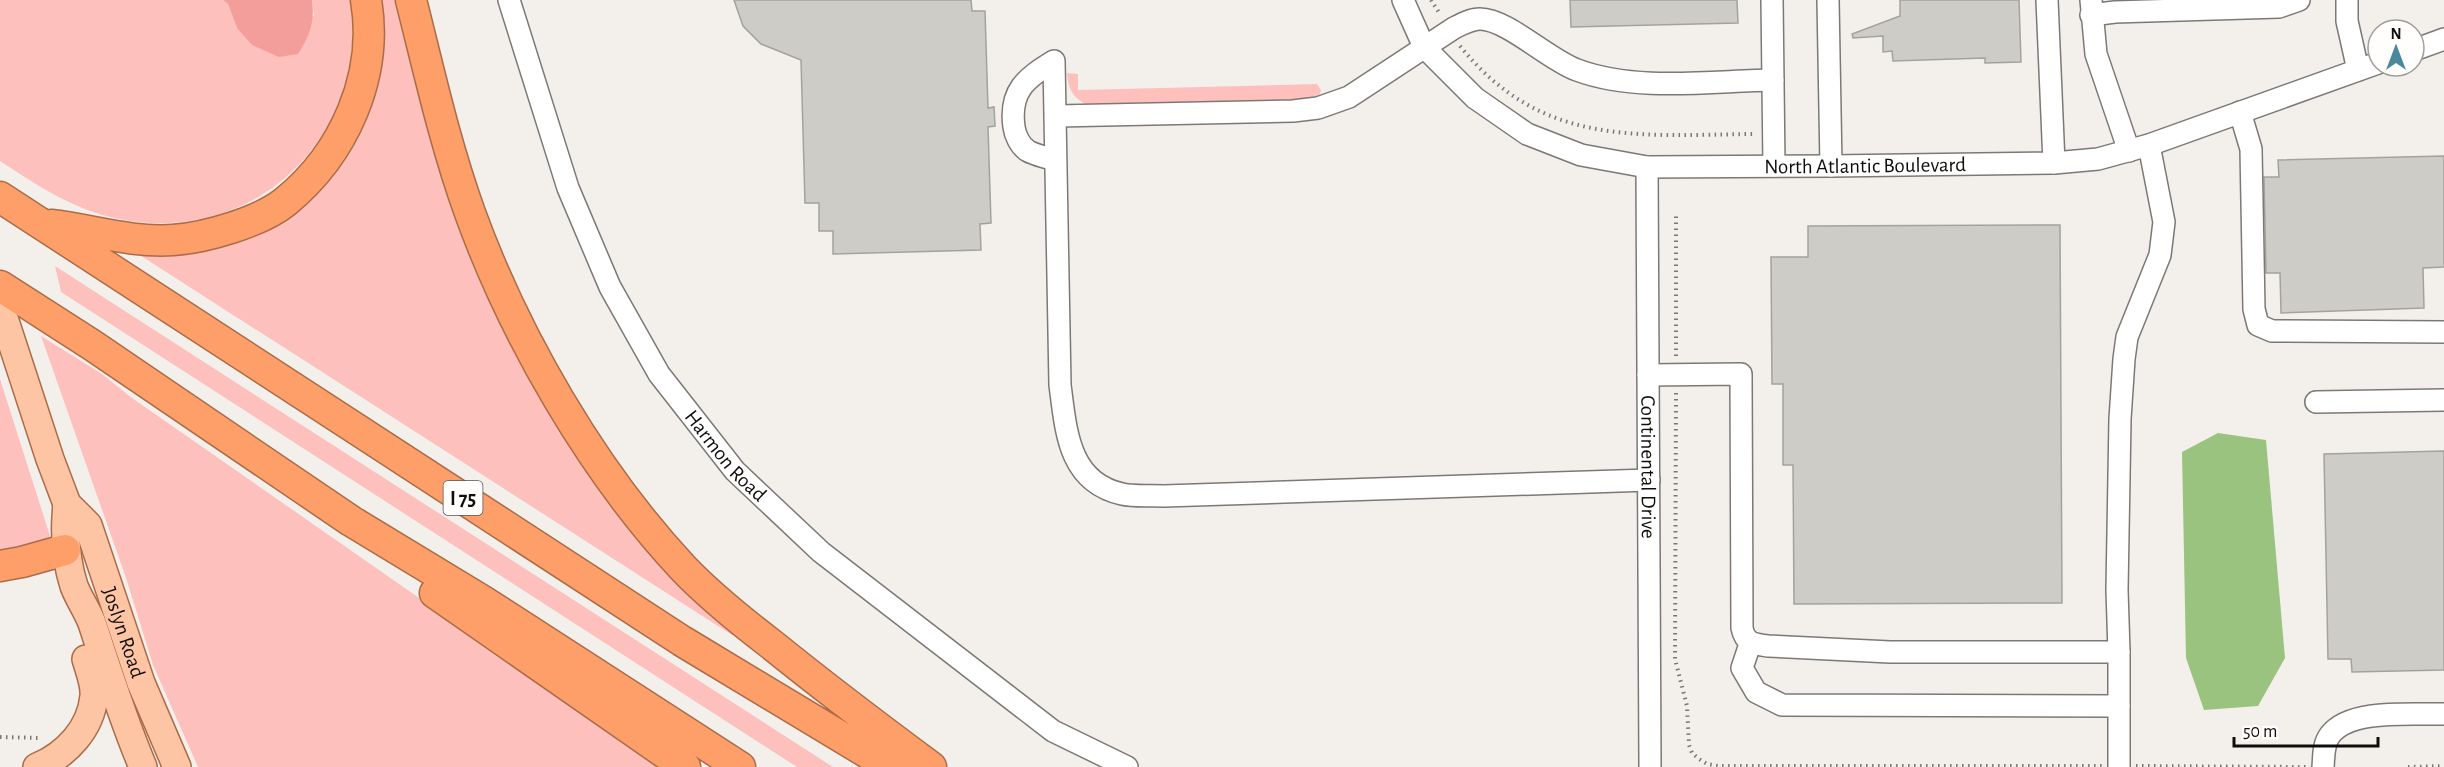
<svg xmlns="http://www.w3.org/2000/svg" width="2444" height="767" font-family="'Alegreya Sans',sans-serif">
	<rect width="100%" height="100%" fill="#f3f0ec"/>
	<path fill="#fec0bd" d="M0,0H223L228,4L237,28L314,16L312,0H352C354,38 352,77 335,112C295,196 209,237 119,219C74,210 38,186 0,161Z
		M377,0H395L440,163L485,282L735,631L732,635L135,252L315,186Z
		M1067,73L1078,74V90L1317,84L1321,90L1318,99L1087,105C1073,98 1068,89 1067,73Z
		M55,266L833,767H797L61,292Z
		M41,336L102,374L132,398L662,767H198L153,665L126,578Z
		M0,379L50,536L48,540L13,552L0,551Z"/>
	<path fill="#f49e9b" d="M223,0H312C315,21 310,36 298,54L279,57L252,45L237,28L228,4Z"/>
	<path fill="#9ac37f" d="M2218,433L2266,440L2285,658L2258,706L2204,710L2186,658L2182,452Z"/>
	<path fill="#cdccc7" stroke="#a3a39e" stroke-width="1.5" d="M734,0H971L972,11H985L988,108L994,107L995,126L988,127L991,223L980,224L981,250L833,254V231H819V203H805L801,60L761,44L743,26Z
		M1570,0H1737L1738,23L1571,27Z
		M1900,0H2019L2021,62L1985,63V58L1893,61L1892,51L1883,52V36L1853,38L1852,34L1900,16Z
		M2444,156V267L2423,268L2424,308L2281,313L2280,273H2266L2264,177H2279L2278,160Z
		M2060,225L2062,603L1794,604L1793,465H1783V384H1772L1771,257H1808V226Z
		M2444,451V670L2352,672L2351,659H2328L2324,454Z"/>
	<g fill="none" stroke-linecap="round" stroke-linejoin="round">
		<defs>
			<g id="minor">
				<path id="s1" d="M509,0L568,188L610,287L659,374L735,471L821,552L1053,731L1127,767"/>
				<path id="s2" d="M1403,0L1424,47L1475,98L1527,134L1581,155L1647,167L1831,166L2054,163L2098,159L2149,145L2378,63"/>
				<path d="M1772,0L1774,166"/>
				<path d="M1828,0L1831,166"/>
				<path d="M2047,0L2054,163"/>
				<path d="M2091,0L2096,54L2129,151"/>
				<path d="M2347,0V21L2358,70"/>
				<path d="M2091,15L2115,12L2279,7L2299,0"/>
				<path d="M2414,50L2444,39"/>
				<path d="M2240,112L2251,149L2254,309L2258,325L2272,331L2444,332"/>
				<path d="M1057,116L1293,111L1318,108L1349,97L1454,28C1462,24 1471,19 1480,19C1507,19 1549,60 1577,70C1636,92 1711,81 1773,80"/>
				<path d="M1054,160C1046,157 1035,155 1028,151C1020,146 1015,135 1014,127C1009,91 1026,78 1054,61L1060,385C1066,430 1068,482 1122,494C1135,497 1150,495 1164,496L1649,480"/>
				<path id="s3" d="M1647,167L1650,767"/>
				<path d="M1648,375L1741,374L1742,628C1745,643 1753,644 1768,646L1890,652H2119L2117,590L2120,419L2124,359L2127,337L2160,255L2164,222L2149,145"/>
				<path d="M2316,402L2444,400"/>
				<path d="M1750,644L1742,668L1756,692L1782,705L2119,706"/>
				<path d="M2119,652V767"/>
				<path d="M2323,767C2324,756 2323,744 2330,735C2350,708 2413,715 2444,714"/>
			</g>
			<g id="major">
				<path id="s4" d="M0,306L50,459L67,504L88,525L141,683L177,767"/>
				<path d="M67,504C64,532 65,558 74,586C79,599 87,610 92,623C108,672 123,720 143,767"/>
				<path d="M37,767C66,755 91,729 94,696C95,684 89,670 86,659"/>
			</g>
			<path id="highway" d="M411,0C429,71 445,144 470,213C515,337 593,472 684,569C710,596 741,621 771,644C823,686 877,727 931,767
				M0,197L682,641L891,767
				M51,225C92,230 132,243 173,240C205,238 260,222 285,202C344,154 379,76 366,0
				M0,286L92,345L351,521L483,601L740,767
				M0,566L22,562L65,550
				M435,593L685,767"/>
		</defs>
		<use href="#minor" stroke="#7c7975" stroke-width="24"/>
		<use href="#major" stroke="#aa6c48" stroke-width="30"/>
		<use href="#highway" stroke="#aa6c48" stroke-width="33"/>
		<path stroke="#787774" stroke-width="4" stroke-dasharray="1.5 4.5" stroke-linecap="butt" d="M1431,0L1440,14
			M1460,46C1542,148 1638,135 1755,134
			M1676,356V216
			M1676,393L1675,659L1687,706L1689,745L1692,753L1699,759L1707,764L1718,766H2102
			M0,737L41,738
			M2136,766L2306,767
			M2408,767L2444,766"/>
		<use href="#minor" stroke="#fff" stroke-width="21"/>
		<use href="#major" stroke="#fec5a5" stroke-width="27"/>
		<use href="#highway" stroke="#fe9f69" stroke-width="30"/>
	</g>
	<g text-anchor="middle" stroke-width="4.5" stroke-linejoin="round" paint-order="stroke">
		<rect fill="#fffefc" stroke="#575654" stroke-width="1.5" x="443.5" y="481" width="39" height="34" rx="4.5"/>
		<g font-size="20" font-weight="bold" fill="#0f0e0c">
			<text x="463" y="505">I 75</text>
		</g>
		<g font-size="21" fill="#0f0e0c" stroke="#fffefc">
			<text dy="7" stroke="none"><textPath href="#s2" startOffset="530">North Atlantic Boulevard</textPath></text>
			<text dy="7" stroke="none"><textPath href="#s1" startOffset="510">Harmon Road</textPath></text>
			<text dy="7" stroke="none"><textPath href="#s3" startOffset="300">Continental Drive</textPath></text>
			<text dy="7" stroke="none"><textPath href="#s4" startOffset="352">Joslyn Road</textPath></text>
		</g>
	</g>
	<g transform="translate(2396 48)"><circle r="28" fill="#fffefc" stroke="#9f9e9c" stroke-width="1.5"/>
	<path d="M0-4.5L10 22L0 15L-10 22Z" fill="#48899b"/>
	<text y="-9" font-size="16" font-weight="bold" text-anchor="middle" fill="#0f0e0c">N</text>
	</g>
	<path d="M2234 737v9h144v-9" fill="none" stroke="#0f0e0c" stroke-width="3"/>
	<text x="2243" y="737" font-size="18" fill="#0f0e0c" stroke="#fffefc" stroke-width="4.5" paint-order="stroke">50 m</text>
</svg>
